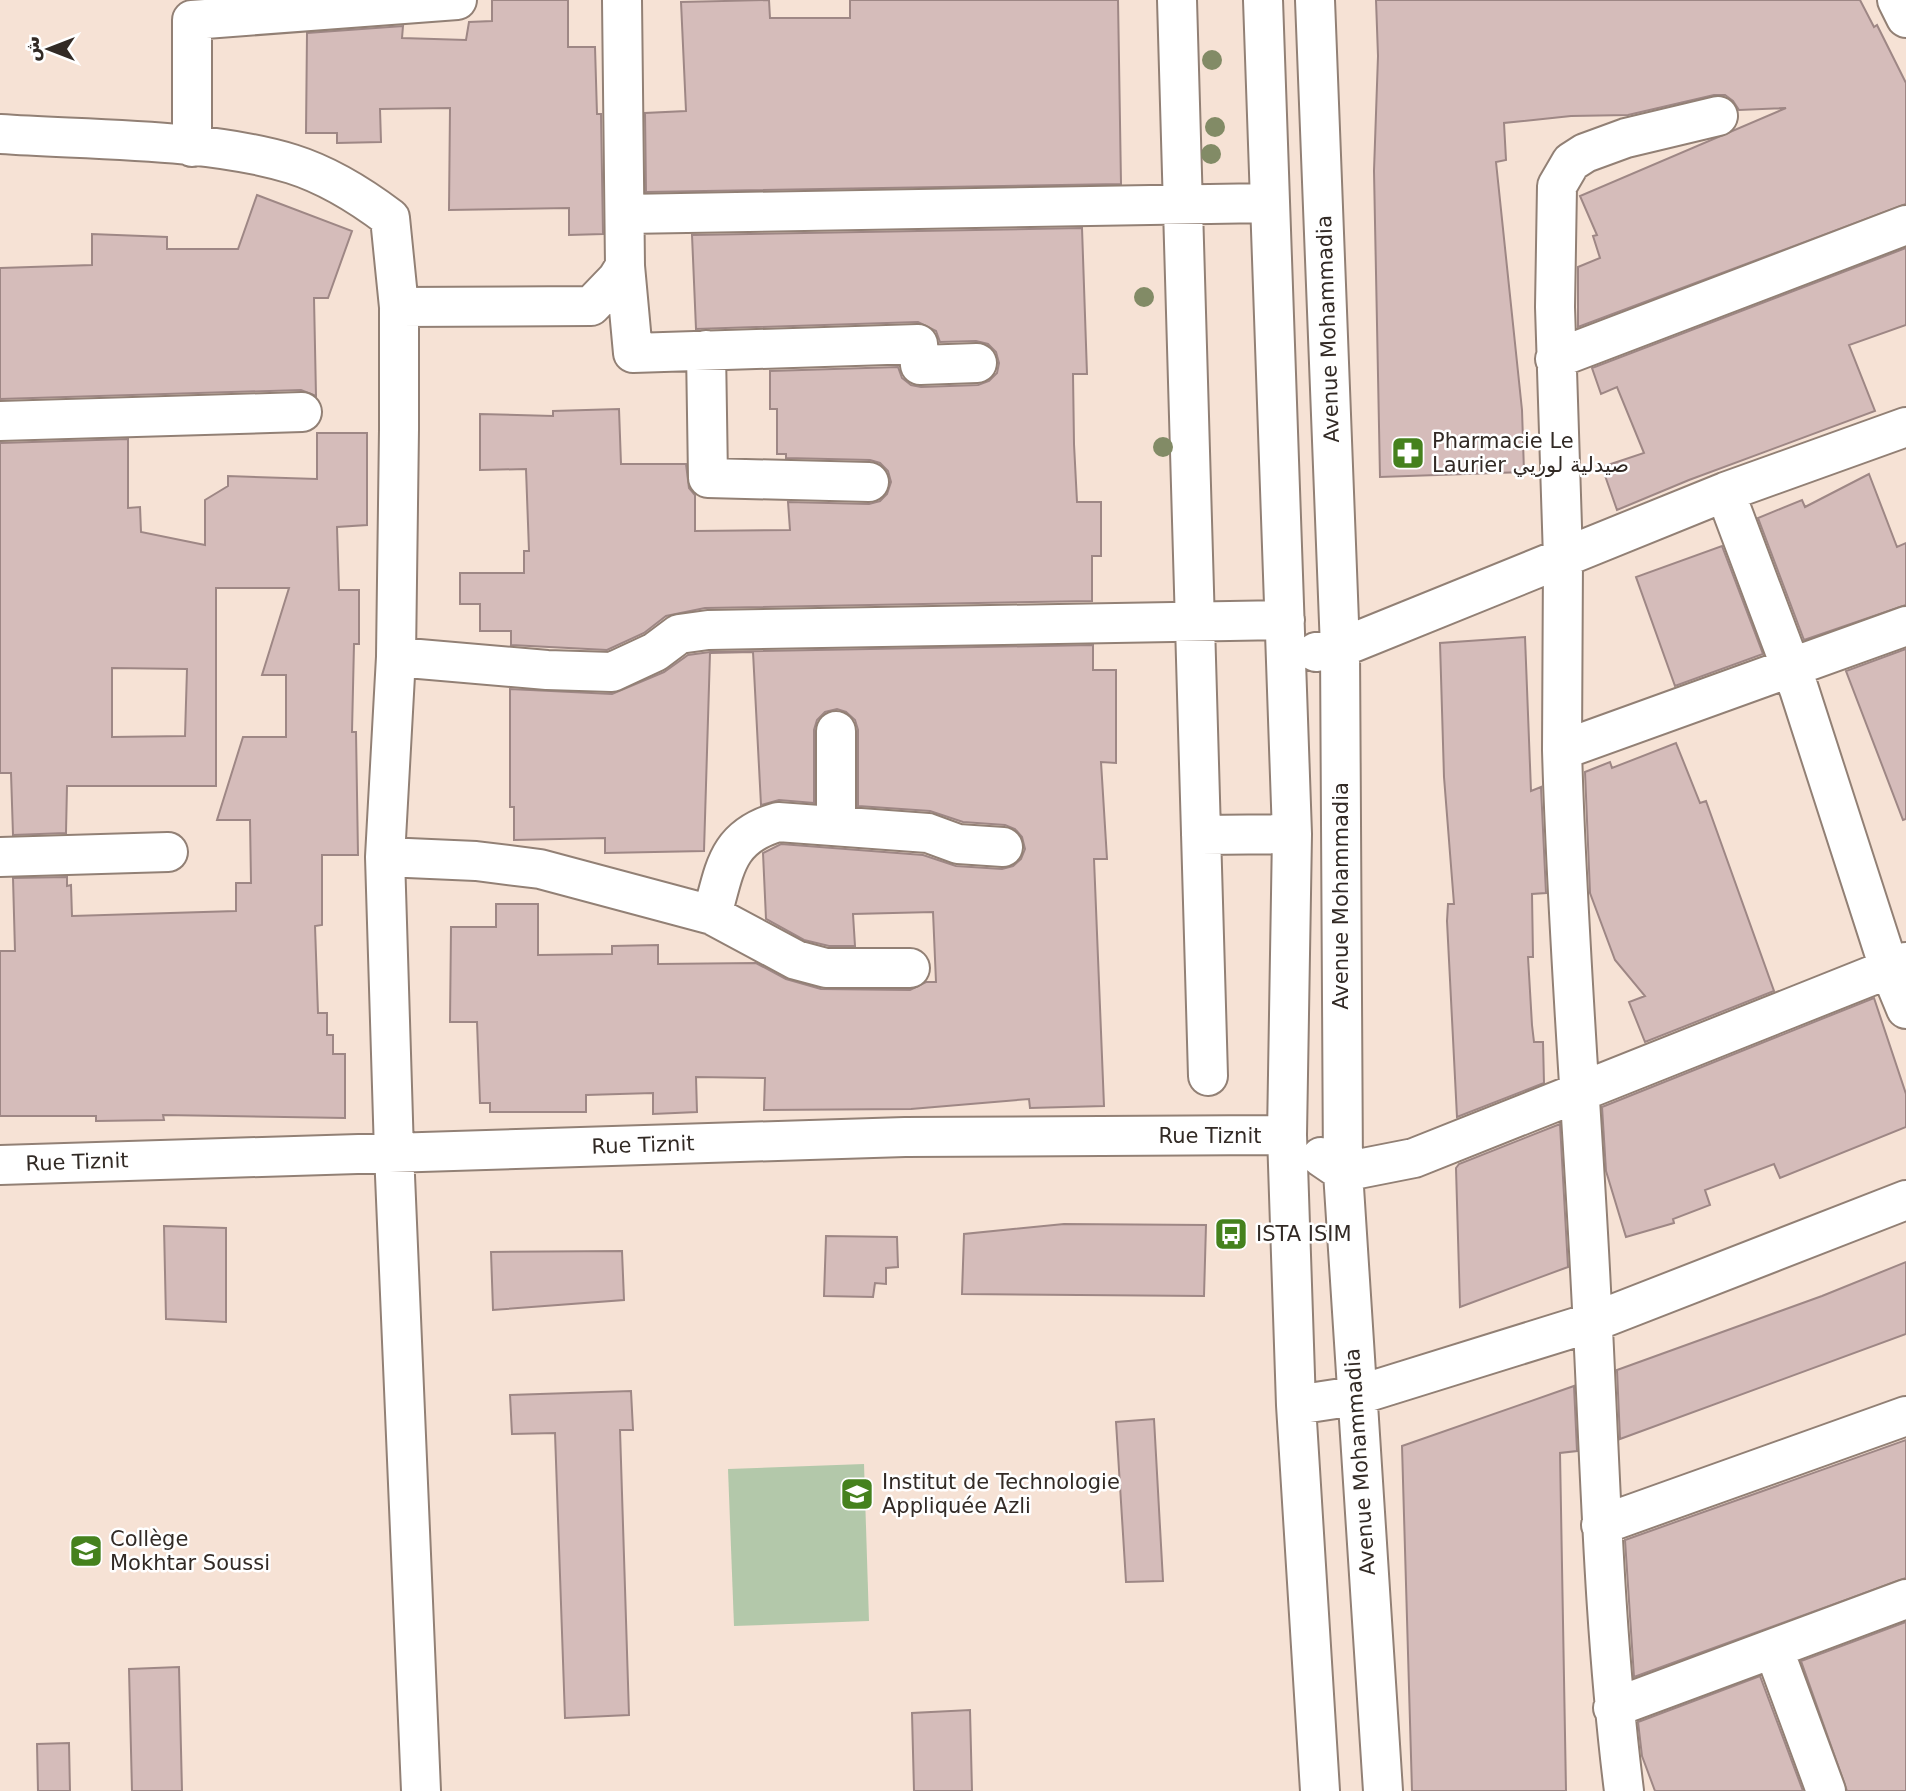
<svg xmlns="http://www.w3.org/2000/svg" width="1906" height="1791" font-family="'DejaVu Sans','Noto Naskh Arabic',sans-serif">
	<rect width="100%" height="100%" fill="#f6e2d5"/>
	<path fill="#b3c8aa" d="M864,1464L869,1621L734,1626L728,1469Z"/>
	<path fill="#d5bcba" stroke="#9e8785" stroke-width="2" fill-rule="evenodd" d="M492,0H568V47H595L597,114H601L603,234L569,235V208L449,210L450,108L380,109L381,142L337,143V133H306L307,33L403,26L402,38L466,40L469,22L492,21Z
		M769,0L770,18H850V0H1118L1121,184L646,192L645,113L686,111L681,2Z
		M1376,0H1860L1874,27L1877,25L1906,83V204L1578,327V267L1600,258L1593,236L1597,235L1580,196L1786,108L1739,110L1733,101L1725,95H1714L1628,115L1571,116L1504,123L1506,160L1496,162L1522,410L1524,472L1380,477L1374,171L1378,56Z
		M257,195L352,231L328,298H314L316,396L301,390L0,399V268L92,265V234L167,237V249H238Z
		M1082,228L1087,374H1073L1074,444L1077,502H1101V556H1092V601L705,608L666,616L644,633L607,650L511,645V631H480V604H460V573H524V551H529L526,469L480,470V414L553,416V411L619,409L621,464H686L689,488L695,495V531L790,530L788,502L869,504L880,501L887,494L891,482L888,471L880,463L870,460L786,458V454H777V409H770V371L898,367L902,378L911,385L921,387L978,385L989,381L997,373L999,363L996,352L988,344L976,341L940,342L936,331L918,322L696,329L692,235Z
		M1906,248V325L1849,345L1875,411L1689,480L1617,510L1602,467L1644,453L1617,387L1601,394L1592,368Z
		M317,433H367V525L337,527L339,590H359V644H354L352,732H356L358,855H322V925L315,926L318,1013H327V1035H333V1054H345V1118L163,1115L164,1120L96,1121V1116H0V951H15L13,878L67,877V886L71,885L72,916L236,911V883H251L250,820H217L243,737H286V675H262L289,588H216V786H67L66,833L13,835L11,773H0V443L128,439V508L140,507L141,532L205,545V500L228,486V476L317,479ZM112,668L187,669L185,736L112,737Z
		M1869,474L1897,547L1906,543V605L1804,640L1758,518L1802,500L1805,507Z
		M1722,546L1763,654L1675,686L1636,577Z
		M1525,637L1531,791L1541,787L1546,893L1532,894L1533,957H1528L1532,1025L1534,1042H1543L1544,1083L1457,1117L1447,921L1448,904H1454L1444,777L1440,643Z
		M1093,645V670H1116V763L1101,762L1107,859H1094L1104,1106L1030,1108L1029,1099L911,1109L764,1110L765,1078L696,1077L697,1112L653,1114V1093L586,1095V1112H490V1103H480L477,1022H450L451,927H496V904H538V955L612,954V946L658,945V964L756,963L786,979L821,989L910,990L926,982H936L933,912L853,914L855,946H829L804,940L766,919L763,853L781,844L923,855L956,866L1002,869L1013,866L1021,859L1025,849L1022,837L1015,829L1005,825L963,822L930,811L858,806V730L855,720L846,712L837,709L825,712L817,720L814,730V803L779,800L761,805L753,652L710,653L704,851L605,853V838L514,840V807H510V689L612,694L664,672L688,655L710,652Z
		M1906,649V819L1903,820L1846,671Z
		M1676,743L1700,803L1706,801L1774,991L1645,1042L1629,1002L1645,996L1615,960L1590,893L1585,772L1610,762L1612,768Z
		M1874,998L1906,1094V1127L1780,1178L1774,1164L1705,1190L1710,1205L1673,1219L1674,1223L1626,1237L1606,1171L1602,1107Z
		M1560,1124L1568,1267L1460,1307L1456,1168L1459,1164Z
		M1064,1224L1206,1225L1204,1296L962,1294L964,1234Z
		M164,1226L226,1228V1322L166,1319Z
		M826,1236L897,1237L898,1267L886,1268V1284L875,1283L873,1297L824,1296Z
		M622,1251L624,1300L493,1310L491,1252Z
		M1906,1262V1334L1620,1439L1617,1370L1822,1296Z
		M1574,1386L1577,1451L1560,1453L1566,1791H1412L1402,1446Z
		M631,1391L633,1430H620L629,1715L565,1718L555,1433L512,1434L510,1395Z
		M1154,1419L1163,1581L1126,1582L1116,1422Z
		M1906,1440V1578L1634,1677L1625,1540Z
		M1906,1622V1791H1847L1801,1661Z
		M179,1667L182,1791H132L129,1669Z
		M1760,1676L1803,1791H1655L1642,1756L1638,1722Z
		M970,1710L972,1791H914L912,1713Z
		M69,1743L70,1791H38L37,1744Z"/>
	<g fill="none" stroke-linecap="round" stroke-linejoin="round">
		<defs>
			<path id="minor" d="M1177,0L1208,1076
				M1263,0L1292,834L1287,1135L1296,1405L1320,1791
				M1315,0L1340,648L1343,1172L1383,1791
				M1897,0L1906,18
				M0,134C89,140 208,138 292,164C327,175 361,196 390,218L399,307V429L396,657L385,857L394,1152L421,1791
				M192,147V20L457,0
				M625,214L1269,203
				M625,266L633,353L918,344L920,365L977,363
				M399,307L591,306L617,279L625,266L622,0
				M706,350L708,478L869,482
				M1555,359L1906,225
				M0,421L302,412
				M1725,492L1799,689L1889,968L1906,1009
				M1316,652L1340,648L1725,492L1906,427
				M396,657L547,670L612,672L655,652L679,634L708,630L1285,620
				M836,731V825
				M1562,750L1563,558L1555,307L1557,186L1571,162L1585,153L1626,138L1718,116
				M1201,835L1292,834
				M0,857L168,852
				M385,857L476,861L540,869L712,915L796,960L826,968H910
				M712,915C725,869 726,837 778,822L928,833L958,844L1003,847
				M1321,1157L1343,1172L1414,1158L1906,962
				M0,1165L905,1137L1287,1135
				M1296,1405L1355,1396L1593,1322L1906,1200
				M1601,1525L1906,1416
				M1774,1650L1826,1791
				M1613,1708L1906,1599
				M1624,1791C1603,1624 1600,1457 1591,1289C1582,1109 1567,930 1562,750L1906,626"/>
		</defs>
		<use href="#minor" stroke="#928075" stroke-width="42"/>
		<use href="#minor" stroke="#fff" stroke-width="38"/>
	</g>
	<g fill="#828b66">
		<circle cx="1212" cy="60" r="10"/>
		<circle cx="1215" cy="127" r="10"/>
		<circle cx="1211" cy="154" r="10"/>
		<circle cx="1144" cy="297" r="10"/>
		<circle cx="1163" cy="447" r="10"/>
	</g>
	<defs>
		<symbol id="pharmacy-square" viewBox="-11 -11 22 22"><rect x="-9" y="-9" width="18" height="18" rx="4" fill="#45811d" stroke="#fff"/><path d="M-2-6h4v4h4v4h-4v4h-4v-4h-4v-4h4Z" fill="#fff"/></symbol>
		<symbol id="bus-square" viewBox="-11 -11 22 22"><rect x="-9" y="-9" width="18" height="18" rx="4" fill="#45811d" stroke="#fff"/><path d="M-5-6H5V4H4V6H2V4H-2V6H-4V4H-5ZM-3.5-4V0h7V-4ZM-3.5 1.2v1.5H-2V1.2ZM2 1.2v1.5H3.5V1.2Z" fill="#fff"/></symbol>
		<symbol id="university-square" viewBox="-11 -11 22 22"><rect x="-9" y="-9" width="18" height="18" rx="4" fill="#45811d" stroke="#fff"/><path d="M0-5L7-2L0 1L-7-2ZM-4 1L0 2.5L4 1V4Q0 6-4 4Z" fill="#fff"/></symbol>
	</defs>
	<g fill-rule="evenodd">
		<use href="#pharmacy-square" x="1389" y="434" width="38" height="38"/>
		<use href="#bus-square" x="1212" y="1215" width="38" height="38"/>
		<use href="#university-square" x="838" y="1475" width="38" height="38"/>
		<use href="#university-square" x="67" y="1532" width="38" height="38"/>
	</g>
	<g text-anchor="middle" stroke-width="5" stroke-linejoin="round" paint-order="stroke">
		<g font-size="21" fill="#322a25" stroke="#fff">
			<text transform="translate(1328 329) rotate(-92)" y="7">Avenue Mohammadia</text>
			<text transform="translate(1341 896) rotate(-90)" y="7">Avenue Mohammadia</text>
			<text x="1210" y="1143">Rue Tiznit</text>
			<text transform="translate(643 1145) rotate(-2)" y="7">Rue Tiznit</text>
			<text transform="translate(77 1162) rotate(-2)" y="7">Rue Tiznit</text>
			<text transform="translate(1360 1462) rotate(-94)" y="7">Avenue Mohammadia</text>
		</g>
		<g font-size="21" fill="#322a25" stroke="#fff" text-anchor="start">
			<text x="1432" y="448">Pharmacie Le<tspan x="1432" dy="24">Laurier صيدلية لوريي</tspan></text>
			<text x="1256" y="1241">ISTA ISIM</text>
			<text x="882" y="1489">Institut de Technologie<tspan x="882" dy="24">Appliquée Azli</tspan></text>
			<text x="110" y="1546">Collège<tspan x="110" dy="24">Mokhtar Soussi</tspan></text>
		</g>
	</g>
	<g transform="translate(49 49) rotate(270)" stroke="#ffffff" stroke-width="5" paint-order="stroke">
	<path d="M0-5L12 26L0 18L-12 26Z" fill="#322a25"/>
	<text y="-10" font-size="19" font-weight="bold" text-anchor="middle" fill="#322a25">ش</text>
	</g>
</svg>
